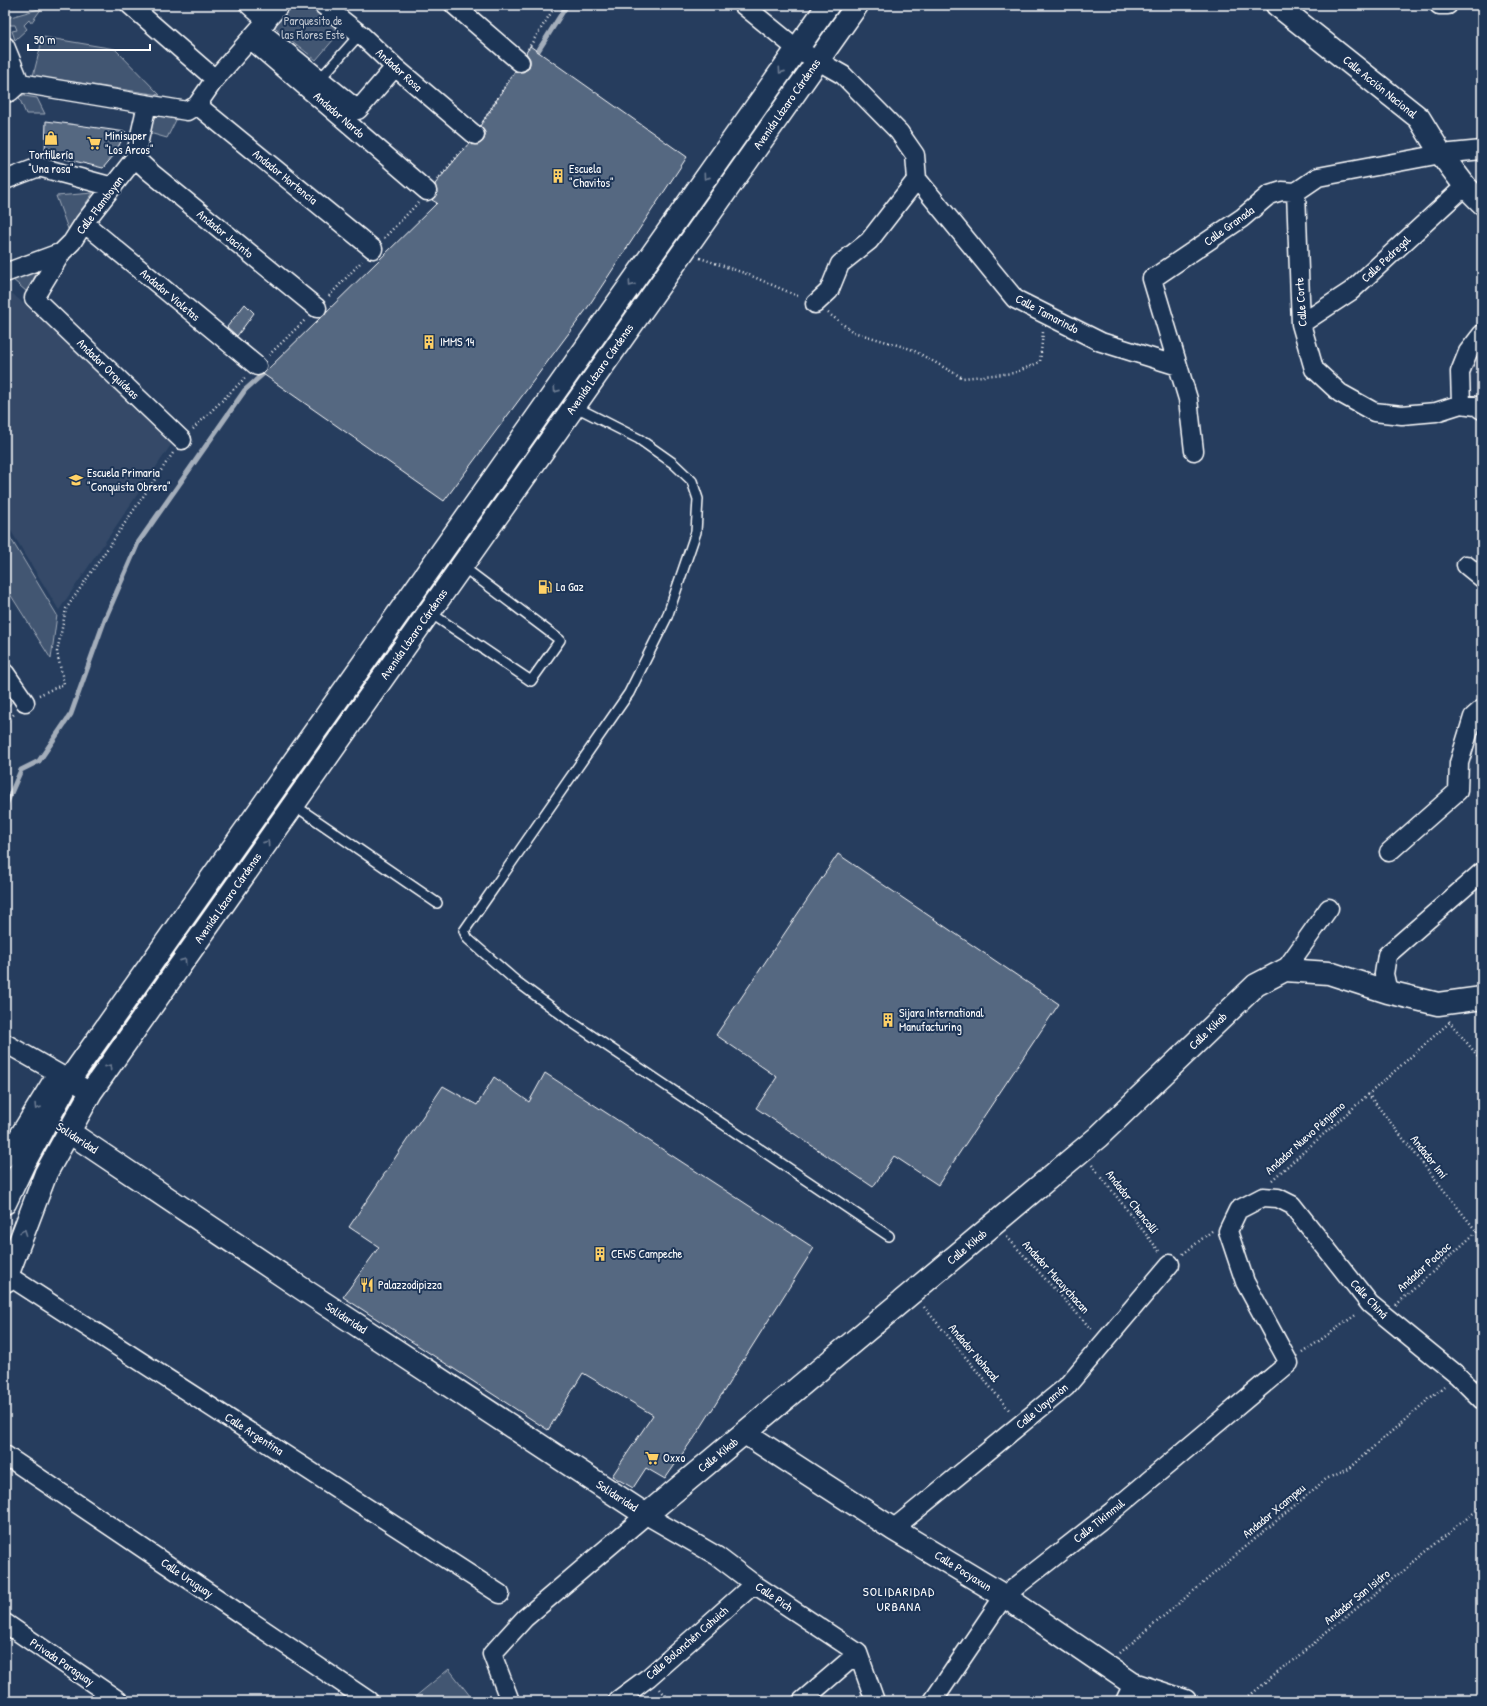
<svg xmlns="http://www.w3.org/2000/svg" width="1487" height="1706" font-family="'Patrick Hand',sans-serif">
	<rect width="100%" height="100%" fill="#263d5e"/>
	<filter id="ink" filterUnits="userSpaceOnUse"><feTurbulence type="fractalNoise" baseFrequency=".025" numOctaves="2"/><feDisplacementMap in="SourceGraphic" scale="8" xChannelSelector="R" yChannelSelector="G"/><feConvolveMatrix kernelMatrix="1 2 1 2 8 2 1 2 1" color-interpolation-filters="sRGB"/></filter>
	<g filter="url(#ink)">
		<path fill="#344a68" d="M5,287L175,439L59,610L5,521Z"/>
		<path fill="#425672" stroke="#a0aab8" d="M280,5H322L346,25L316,60L267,21Z
			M42,8L31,23L29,20L24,25L27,29L15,40L12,31L17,30L15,25H10L7,18Z
			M43,37L115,49L160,95L33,76Z
			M18,95L37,98L45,114H26Z
			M153,111L178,116L167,138L146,132Z
			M93,193L68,229L56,196Z
			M42,262L27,292L12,279Z
			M5,529L57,615L51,659L5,586Z
			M5,687L14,700L5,710Z
			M449,1669L474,1701H410Z"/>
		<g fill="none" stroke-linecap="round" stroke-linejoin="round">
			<path stroke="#a4aebb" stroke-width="5" d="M523,75L567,5
				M5,807L21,770L39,761L71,714L105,619L138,543L245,390L263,374"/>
		</g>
		<path fill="#556781" stroke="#fff" d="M530,46L687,157L586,310L444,501L263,374L437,203L432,200L437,193L435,184L469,143L478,145L483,141L485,136V132L480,126L515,71L523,72L528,69L530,64V59L526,53Z
			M46,121L70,124L126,132L114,155L103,168L45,154Z
			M245,304L254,313L237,336L227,327Z
			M838,854L1059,1004L938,1185L894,1156L873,1187L756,1108L777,1077L716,1035Z
			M545,1073L814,1248L693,1440H692L665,1479L646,1468L633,1488L612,1476L653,1415L583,1373L548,1430L343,1297L379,1247L349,1227L443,1086L477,1105L494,1077L529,1102Z"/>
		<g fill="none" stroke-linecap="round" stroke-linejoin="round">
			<defs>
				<path id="service" d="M320,79L360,34
					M574,406L639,439L673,463L692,481L698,499L696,532L667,617L629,693L464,931L468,939L516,981L570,1021L889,1236
					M429,612L531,681L560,640L462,566
					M294,805L437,903"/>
				<path id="minor" d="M130,5L215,79
					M249,5L267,21
					M323,5L360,34L395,67L475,135
					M454,5L520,62
					M743,5L797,49L843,75L899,132L915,155L917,179L869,241L840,264L829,291L815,304
					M1439,5H1448
					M259,30L358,110L395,67
					M250,39L427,191
					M5,46L20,83
					M20,83L187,111L197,105L215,79L280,5
					M5,93L10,92L20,83
					M147,104L135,158L84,223L72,242L62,252L34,298L182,440
					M197,105L373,249
					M135,158L149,171L317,308
					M917,179L1015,299L1101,342L1178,366
					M5,180L39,167L113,187
					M1296,192L1301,324L1314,369L1340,393L1374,412L1402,415L1436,412L1461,404L1476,406L1482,410
					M84,223L257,366
					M5,273L62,252
					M1301,324L1351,291L1465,186
					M1461,404L1460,372L1468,352L1482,334
					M1194,451L1188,399L1152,279L1242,218L1269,195L1282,191L1296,192L1318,177L1441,154L1482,150
					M1466,565L1482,578
					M5,673L25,702
					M1389,852L1458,791L1459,763L1473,717L1482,709
					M1285,970L1329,908
					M1388,992L1384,974L1387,955L1482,872
					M5,1043L91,1092
					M5,1158L57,1073
					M7,1275L500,1594
					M5,1455L369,1701
					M893,1529L1066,1387L1170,1264
					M5,1623L119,1701
					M618,1700L649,1677L754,1584
					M510,1701L492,1654L525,1618L646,1515L717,1556L754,1584L858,1653L875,1701
					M802,1701L858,1653
					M933,1701L1004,1596L1115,1509L1289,1363L1245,1282L1228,1231L1238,1210L1263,1197L1278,1198L1292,1205L1370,1304L1457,1375L1482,1400
					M1125,1701L1133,1684"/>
				<path id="tertiary" d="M1277,5L1419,118L1441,154L1465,186L1482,203
					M69,1132L301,1288L646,1515L1098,1137L1256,985L1285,970L1329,973L1388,992L1438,1004L1482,998
					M745,1433L893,1529L1004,1596L1133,1684L1185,1701"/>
				<path id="secondary" d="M5,1203L24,1163L69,1080L828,5
					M5,1281L46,1173L91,1092L857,5"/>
			</defs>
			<use href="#service" stroke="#fff" stroke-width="12"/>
			<use href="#minor" stroke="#fff" stroke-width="21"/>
			<use href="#tertiary" stroke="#fff" stroke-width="25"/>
			<use href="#secondary" stroke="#fff" stroke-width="25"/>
			<path stroke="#fff" stroke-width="2.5" stroke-dasharray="1 3" stroke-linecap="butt" d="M528,49L556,5
				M483,122L512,75
				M437,180L465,147
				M384,238L418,203
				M700,258L747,274L800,297
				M329,296L362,261
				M828,313L853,332L911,349L963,378L1014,373L1040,362L1043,332
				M269,355L305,320
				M193,429L245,378
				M39,695L64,684L57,652L66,609L173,453
				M5,724L14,714
				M1449,1021L1482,1061
				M1368,1094L1477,1232
				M1092,1165L1159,1251
				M1272,1180L1450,1022
				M1007,1237L1093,1331
				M1183,1254L1212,1231
				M1396,1305L1482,1227
				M924,1307L1010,1411
				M1302,1353L1357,1314
				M1120,1653L1326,1479L1348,1469L1444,1386
				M660,1689L670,1701
				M1243,1701L1482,1506"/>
			<use href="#service" stroke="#1d3557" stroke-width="9"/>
			<use href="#minor" stroke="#1d3557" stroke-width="18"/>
			<use href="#tertiary" stroke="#1d3557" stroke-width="22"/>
			<use href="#secondary" stroke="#1d3557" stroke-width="22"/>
		</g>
		<defs><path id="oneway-chevron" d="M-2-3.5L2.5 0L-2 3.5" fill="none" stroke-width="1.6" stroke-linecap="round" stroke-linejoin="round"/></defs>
		<g stroke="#6c7c92">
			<use href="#oneway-chevron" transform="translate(781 71) rotate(125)"/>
			<use href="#oneway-chevron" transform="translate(706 177) rotate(125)"/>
			<use href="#oneway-chevron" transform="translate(631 284) rotate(125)"/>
			<use href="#oneway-chevron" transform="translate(556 390) rotate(125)"/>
			<use href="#oneway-chevron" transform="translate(267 843) rotate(-55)"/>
			<use href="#oneway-chevron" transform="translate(184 961) rotate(-55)"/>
			<use href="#oneway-chevron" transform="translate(109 1067) rotate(-55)"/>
			<use href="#oneway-chevron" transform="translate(37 1107) rotate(122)"/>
			<use href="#oneway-chevron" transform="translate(24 1232) rotate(-69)"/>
		</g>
	</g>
	<defs>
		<symbol id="shop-bare" viewBox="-9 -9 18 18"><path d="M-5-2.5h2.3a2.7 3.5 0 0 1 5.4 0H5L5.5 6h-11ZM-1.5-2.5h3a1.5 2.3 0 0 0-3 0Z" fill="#ffd166" stroke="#1d3557" stroke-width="2.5" paint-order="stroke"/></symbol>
		<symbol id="supermarket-bare" viewBox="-9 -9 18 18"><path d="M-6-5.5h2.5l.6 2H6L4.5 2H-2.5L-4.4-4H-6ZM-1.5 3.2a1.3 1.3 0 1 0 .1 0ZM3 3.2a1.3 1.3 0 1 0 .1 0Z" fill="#ffd166" stroke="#1d3557" stroke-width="2.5" paint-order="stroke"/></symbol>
		<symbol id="building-bare" viewBox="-9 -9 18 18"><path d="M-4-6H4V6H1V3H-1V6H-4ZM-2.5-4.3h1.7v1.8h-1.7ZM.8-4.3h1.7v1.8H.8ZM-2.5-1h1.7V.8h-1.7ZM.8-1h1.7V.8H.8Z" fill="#ffd166" stroke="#1d3557" stroke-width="2.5" paint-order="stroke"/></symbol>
		<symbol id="school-bare" viewBox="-9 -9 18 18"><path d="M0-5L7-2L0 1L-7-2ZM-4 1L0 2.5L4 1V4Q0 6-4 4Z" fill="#ffd166" stroke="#1d3557" stroke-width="2.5" paint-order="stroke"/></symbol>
		<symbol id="fuel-bare" viewBox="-9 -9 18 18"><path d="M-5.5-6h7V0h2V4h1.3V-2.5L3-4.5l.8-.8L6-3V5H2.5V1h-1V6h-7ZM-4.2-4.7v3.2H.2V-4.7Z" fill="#ffd166" stroke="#1d3557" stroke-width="2.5" paint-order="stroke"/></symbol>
		<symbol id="restaurant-bare" viewBox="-9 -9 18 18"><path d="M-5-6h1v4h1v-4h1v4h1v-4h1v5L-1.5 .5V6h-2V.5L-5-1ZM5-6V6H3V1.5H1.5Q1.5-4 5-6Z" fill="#ffd166" stroke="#1d3557" stroke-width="2.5" paint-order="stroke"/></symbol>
	</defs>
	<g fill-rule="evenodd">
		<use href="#shop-bare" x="41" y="128" width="20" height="20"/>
		<use href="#supermarket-bare" x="84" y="133" width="20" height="20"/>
		<use href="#building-bare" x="548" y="166" width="20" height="20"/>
		<use href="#building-bare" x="419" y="332" width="20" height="20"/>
		<use href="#school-bare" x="66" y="470" width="20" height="20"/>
		<use href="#fuel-bare" x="535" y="577" width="20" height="20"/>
		<use href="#building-bare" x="878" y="1010" width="20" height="20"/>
		<use href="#building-bare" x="590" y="1244" width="20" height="20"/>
		<use href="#restaurant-bare" x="357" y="1275" width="20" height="20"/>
		<use href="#supermarket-bare" x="642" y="1448" width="20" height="20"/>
	</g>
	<g text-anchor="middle" stroke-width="4" stroke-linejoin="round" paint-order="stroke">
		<g font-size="12" fill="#bdc4ce" stroke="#1d3557">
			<text x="313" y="25">Parquesito de<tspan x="313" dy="14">las Flores Este</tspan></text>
		</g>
		<g font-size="12" fill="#fff" stroke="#1d3557">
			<text transform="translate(399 70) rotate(42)" y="4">Andador Rosa</text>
			<text transform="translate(1380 87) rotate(39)" y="4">Calle Acción Nacional</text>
			<text transform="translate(787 104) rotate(-55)" y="4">Avenida Lázaro Cárdenas</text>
			<text transform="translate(339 115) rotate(41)" y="4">Andador Nardo</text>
			<text transform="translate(285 177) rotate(39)" y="4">Andador Hortencia</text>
			<text transform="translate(100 205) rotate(-53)" y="4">Calle Flamboyan</text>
			<text transform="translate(1229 226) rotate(-36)" y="4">Calle Granada</text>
			<text transform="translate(225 234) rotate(39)" y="4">Andador Jacinto</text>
			<text transform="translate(1386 259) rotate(-43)" y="4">Calle Pedregal</text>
			<text transform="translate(170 295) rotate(40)" y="4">Andador Violetas</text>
			<text transform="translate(1301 302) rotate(-94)" y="4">Calle Corte</text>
			<text transform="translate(1047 314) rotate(28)" y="4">Calle Tamarindo</text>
			<text transform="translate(108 369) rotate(44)" y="4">Andador Orquídeas</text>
			<text transform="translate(600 369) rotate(-55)" y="4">Avenida Lázaro Cárdenas</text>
			<text transform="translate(414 634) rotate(-55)" y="4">Avenida Lázaro Cárdenas</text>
			<text transform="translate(228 898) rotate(-55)" y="4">Avenida Lázaro Cárdenas</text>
			<text transform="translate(1208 1031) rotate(-44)" y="4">Calle Kikab</text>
			<text transform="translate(77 1138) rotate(33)" y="4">Solidaridad</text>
			<text transform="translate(1305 1138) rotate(-42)" y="4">Andador Nuevo Pénjamo</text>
			<text transform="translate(1429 1157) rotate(52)" y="4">Andador Imí</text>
			<text transform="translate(1132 1202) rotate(52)" y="4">Andador Chencollí</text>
			<text transform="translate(967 1247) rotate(-40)" y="4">Calle Kikab</text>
			<text transform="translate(1424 1267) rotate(-42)" y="4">Andador Pocboc</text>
			<text transform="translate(1056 1277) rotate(48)" y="4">Andador Mucuychacan</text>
			<text transform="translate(1369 1299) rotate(47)" y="4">Calle Chiná</text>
			<text transform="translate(346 1318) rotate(33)" y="4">Solidaridad</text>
			<text transform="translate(974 1353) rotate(50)" y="4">Andador Nohacal</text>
			<text transform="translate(1042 1406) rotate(-40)" y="4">Calle Uayamón</text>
			<text transform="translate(254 1434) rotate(33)" y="4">Calle Argentina</text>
			<text transform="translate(718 1455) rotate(-39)" y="4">Calle Kikab</text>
			<text transform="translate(617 1496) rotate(33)" y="4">Solidaridad</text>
			<text transform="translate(1274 1511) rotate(-40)" y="4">Andador Xcampeu</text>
			<text transform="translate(1099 1521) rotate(-39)" y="4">Calle Tikinmul</text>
			<text transform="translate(963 1571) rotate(32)" y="4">Calle Pocyaxun</text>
			<text transform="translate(187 1578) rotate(34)" y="4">Calle Uruguay</text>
			<text transform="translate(774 1597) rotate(34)" y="4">Calle Pich</text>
			<text transform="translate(1357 1597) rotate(-39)" y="4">Andador San Isidro</text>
			<text transform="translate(687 1643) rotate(-41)" y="4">Calle Bolonchén Cahuich</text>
			<text transform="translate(62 1662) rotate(34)" y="4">Privada Paraguay</text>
		</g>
		<g font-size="12" fill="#fff" stroke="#1d3557" text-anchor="start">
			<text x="105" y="140">Minisuper<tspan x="105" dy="14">"Los Arcos"</tspan></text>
			<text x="51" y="159" text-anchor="middle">Tortillería<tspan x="51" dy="14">"Una rosa"</tspan></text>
			<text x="569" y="173">Escuela<tspan x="569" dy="14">"Chavitos"</tspan></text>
			<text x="440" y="346">IMMS 14</text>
			<text x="87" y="477">Escuela Primaria<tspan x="87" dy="14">"Conquista Obrera"</tspan></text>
			<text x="556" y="591">La Gaz</text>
			<text x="899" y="1017">Sijara International<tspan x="899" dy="14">Manufacturing</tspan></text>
			<text x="611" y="1258">CEWS Campeche</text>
			<text x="378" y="1289">Palazzodipizza</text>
			<text x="663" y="1462">Oxxo</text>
		</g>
		<g font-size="13" letter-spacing="1" fill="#fff" stroke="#1d3557">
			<text x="899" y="1596">SOLIDARIDAD<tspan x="899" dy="15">URBANA</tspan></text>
		</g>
	</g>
	<rect width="1487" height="1706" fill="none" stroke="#1d3557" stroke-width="20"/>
	<rect x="10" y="10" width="1467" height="1686" fill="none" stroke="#fff" stroke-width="1.5" filter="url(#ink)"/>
	<path d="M28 44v6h122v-6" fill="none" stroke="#ffffff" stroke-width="2"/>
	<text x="34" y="44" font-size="12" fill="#ffffff" stroke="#1d3557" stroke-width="3" paint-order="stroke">50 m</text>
</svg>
